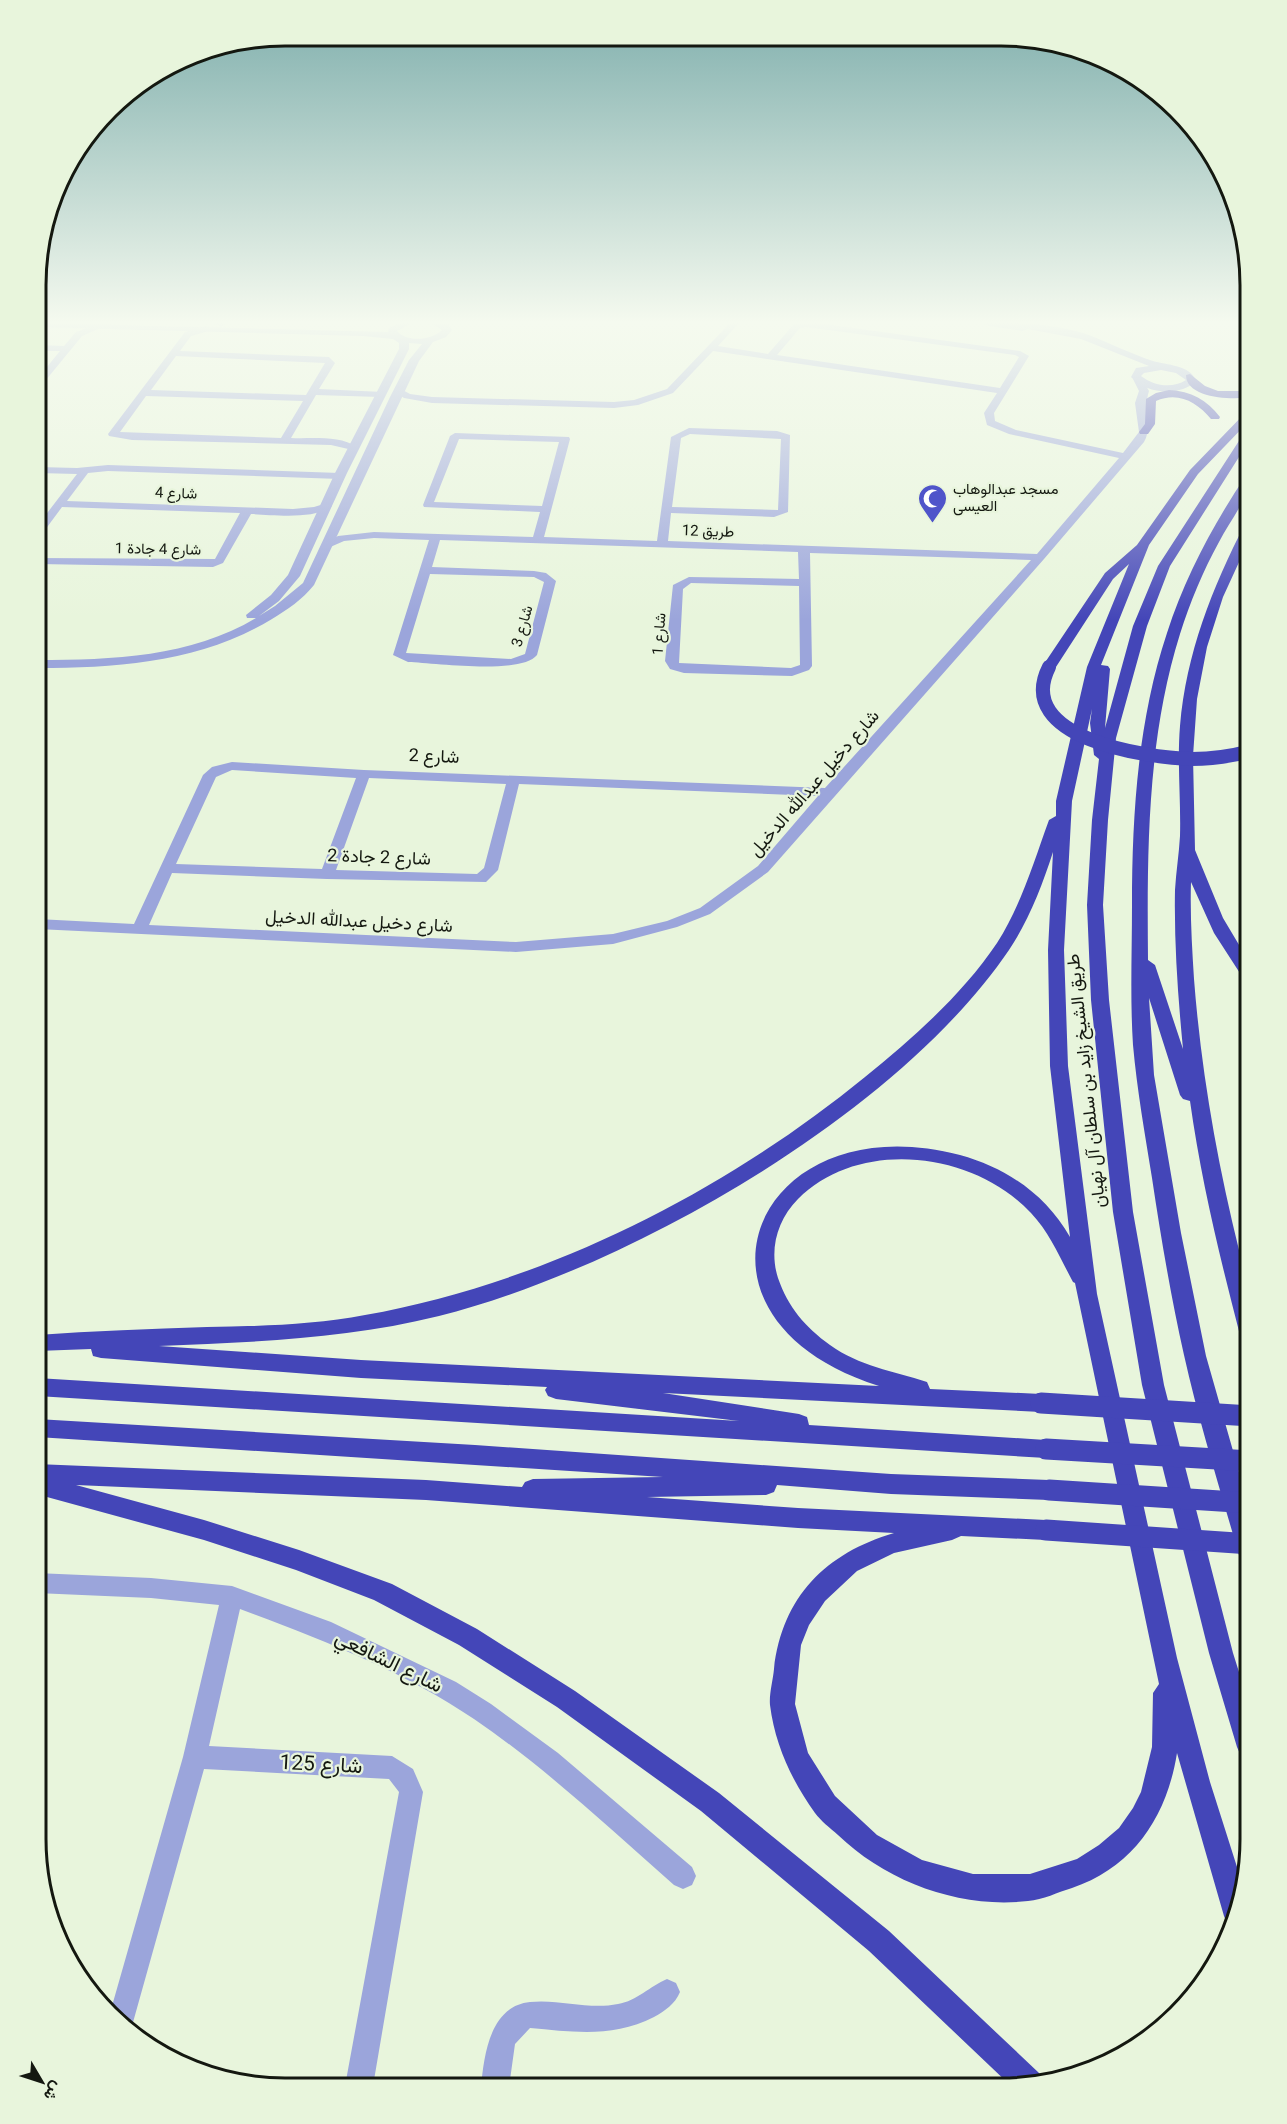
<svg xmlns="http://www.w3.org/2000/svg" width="1287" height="2124" font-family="Roboto,Vazirmatn,sans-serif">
	<rect width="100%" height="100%" fill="#e8f5dc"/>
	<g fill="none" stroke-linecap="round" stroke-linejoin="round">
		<path fill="#9ba5db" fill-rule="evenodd" d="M214,323H225V324L221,327Z
			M730,323H739L718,346L768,354L794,324L817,323L1020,351L1029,356L994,413L995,421L1016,430L1123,453L1139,432L1135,403L1139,391L1133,379L1135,377H1141L1149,391C1143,409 1153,426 1144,442L1044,559L768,872L710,914L677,927L613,944L516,952L37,929V919L134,924L203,775L212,767L232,762L364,770L825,788L1031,560L810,553L812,666L809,670L792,676L684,673L670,669L665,661L673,585L689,577L799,579L798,552L440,540L432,567L534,571L546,573L556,581L537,655C521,675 435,663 408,662L393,655L429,540L374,538L344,541L328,548L322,545L338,536L374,532L533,537L540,512L424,507L423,505L450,436L455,433L569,437L570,439L544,537L657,541L671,437L689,428L777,431L790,435L788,512L774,517L671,513L668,541L1037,554L1119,458L1009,434L987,425L984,413L997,393L713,351L673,393L638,405L614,408L432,403L404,398L394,391L399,388L410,394L432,397L614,402L634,400L667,389ZM806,327L1015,355L1019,357L1000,388L777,355L800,328ZM690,434L781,439L778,510L672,507L681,438ZM459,439L559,442L542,506L434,502ZM430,574L534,577L544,582L525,654L511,659L406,653ZM691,583L799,586L800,665L791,668L679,663L683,589ZM232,770L356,778L322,869L176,864L216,777ZM369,778L506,784L484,868L477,874L336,870ZM519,784L818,796L758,866L700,908L667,921L613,934L516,942L149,925L172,873L327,879L486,882L498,870Z
			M98,324L105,326L82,336L41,386L38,387V378L60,351H38V345L64,346L76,332Z
			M206,326L209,327V331L191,336L180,351L329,357L335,363L319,389L383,392V396L380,397L316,395L291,438C312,439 339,435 357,447V451L331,445L132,440L109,436L108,434L185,332ZM176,356L325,363L306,395L151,390ZM146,396L303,401L281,438L120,432Z
			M108,465L340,473L345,476L340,479L108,471L88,473L67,501L293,509L314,507L327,503L332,506C315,520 273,515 251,514L223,563L213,567L38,564V558L215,559L240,513L62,507L42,534L38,535V525L77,474L38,473V467L77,468Z
			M36,1573L151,1578L232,1586L331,1622L456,1682L491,1704L558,1753L692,1867L696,1876L692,1885L683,1889L674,1885C609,1828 546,1768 474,1719C405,1672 319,1638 240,1609L209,1746L392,1756L413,1769L423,1792L373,2086H345L399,1792L389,1779L204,1769L130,2033L110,2013L183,1757L219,1605L151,1598L36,1593Z
			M667,1979L676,1983L680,1992C675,2004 665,2011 654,2017C613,2038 574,2032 530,2028L515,2044L509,2087H481C484,2055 490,2006 530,2002C560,1999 589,2010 618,2004C637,2001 650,1986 667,1979Z"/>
		<path fill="#9ba5db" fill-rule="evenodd" d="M38,323L388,332L389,328L400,323H412L397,331C407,343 432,340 442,330L431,323L448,324L452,330L446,337L433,342L419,361L314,585C303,599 287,610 272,619C201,662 119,668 38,668V660C112,660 191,657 256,618H247L246,615L271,595L288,575L335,473L399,349V343L393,339L363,336L38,327ZM409,343L422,344L409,360L390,397L303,583L275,606L259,616L279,601L300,576L347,473L409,349Z
			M984,323C1018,322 1056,324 1089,335C1110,343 1131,354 1153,361C1166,365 1191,365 1196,381C1180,397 1146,394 1131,377L1136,368L1149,366L1081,339L1027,329L1023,331L989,326ZM1161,370L1176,373L1186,380C1172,389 1154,386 1141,376L1144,373Z"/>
		<path fill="#4446b8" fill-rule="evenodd" d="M1190,374L1205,386L1218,391H1251V397C1234,400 1186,399 1186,375Z
			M1169,390C1191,391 1207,400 1220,417L1219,419H1211C1197,402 1178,391 1156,401L1155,424L1148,434H1140L1139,432L1145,424L1146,399L1156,393Z
			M1251,410V419L1198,474L1149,545L1101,665L1108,666L1110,669L1105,728L1133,626L1158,566L1246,430L1251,427V438L1170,566L1147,626L1116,738L1108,820L1103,905L1109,1000L1133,1212L1164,1385L1233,1653L1250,1707V1759L1241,1756L1237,1747L1209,1653L1142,1385L1113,1212L1091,1000L1087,905L1092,820L1099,759L1094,755L1090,723L1092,709L1072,801L1064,950L1068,1066L1097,1294L1177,1658L1210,1782L1244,1889L1238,1919L1233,1928L1228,1926L1224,1916L1177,1753C1167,1816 1134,1867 1072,1888C1058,1892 1043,1900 1028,1901C960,1909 887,1882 838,1835C830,1828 821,1821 815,1813C792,1781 775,1745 770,1705C769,1694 773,1680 774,1669C782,1597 826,1553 894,1533L798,1528L426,1500L76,1485L204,1520L299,1550L392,1584L477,1629L575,1691L719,1793L889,1931L1039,2073L1043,2080L1011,2086L869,1951L701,1811L557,1707L459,1645L374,1600L296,1570L204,1540L36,1494V1464L426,1480L522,1487L525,1482L533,1479L663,1477L37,1437V1419L475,1445L891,1474L1049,1480L1057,1483L1060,1490L1057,1497L1049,1500L891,1494L777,1485L774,1492L766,1495L647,1497L798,1508L1046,1520L1054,1523L1058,1530L1054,1537L1046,1540L961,1536L952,1540L894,1553L857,1571L825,1601L809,1625L801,1645L795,1704L808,1753L835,1796L877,1835L922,1860L973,1874H1030L1077,1859L1099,1845L1119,1828L1133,1808L1141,1792L1152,1747L1153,1693L1159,1684L1075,1283L1073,1282C1060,1258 1050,1233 1031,1213C973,1151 859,1138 798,1199C777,1220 769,1250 778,1278C788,1307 805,1327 830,1345C859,1366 893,1371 927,1382L930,1389L1041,1394L1049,1397L1052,1403L1049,1409L1041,1412L663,1393L799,1414L807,1417L809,1425L1046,1440L1054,1442L1057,1449L1054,1456L1046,1458L37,1396V1378L739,1421L556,1399L548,1396L545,1390L547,1387L361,1378L101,1358L93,1356L91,1349L37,1351V1335C93,1331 150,1329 207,1327C260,1326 313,1325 365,1315C545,1283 723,1193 865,1077C913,1038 962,995 997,943C1021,906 1034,861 1049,820L1056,816V801L1087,667L1129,564L1113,579L1054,670L1049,671L1042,667L1105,573L1137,545L1190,470L1247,411ZM1053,852L1048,950L1050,1066L1070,1237C1046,1195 1007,1168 960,1155C754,1101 664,1318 879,1386L361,1360L159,1346C254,1342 346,1339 439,1316C629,1268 897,1115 1009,950C1029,920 1042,886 1053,852Z
			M1251,473C1251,496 1230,520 1219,542C1203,571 1190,602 1180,634C1147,739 1147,851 1148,960L1155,965L1183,1049C1178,997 1174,943 1175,890C1176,872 1179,854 1180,836C1181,799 1177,763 1180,726C1186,654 1212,588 1245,524L1251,520V536L1223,597L1207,647L1197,699L1193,756L1195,850L1223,918L1251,965V982L1245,981L1214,933L1191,882C1190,914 1192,947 1194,979C1201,1070 1217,1161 1239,1250L1244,1233L1251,1231V1343L1244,1341L1240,1335C1220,1258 1201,1180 1190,1101L1183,1099L1180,1095L1149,998L1154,1075L1181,1233L1206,1356L1251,1514V1565L1243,1562L1239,1555C1220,1489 1199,1422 1184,1355C1171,1297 1161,1238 1152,1178C1145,1134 1137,1090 1133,1045C1130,999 1132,952 1132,905C1132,814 1138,720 1167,633C1185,577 1214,523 1247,474Z"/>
		<path stroke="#4446b8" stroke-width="14" d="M1049,667C1013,738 1146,758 1192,759C1212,759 1232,756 1251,751"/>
		<path stroke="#4446b8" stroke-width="21" d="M1041,1403L1251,1416
			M1046,1449L1251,1461
			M1049,1490L1251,1503
			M1046,1530L1251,1544"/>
	</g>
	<linearGradient id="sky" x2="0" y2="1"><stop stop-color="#7eaeac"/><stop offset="0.52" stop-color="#f5faef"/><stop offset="1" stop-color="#f5faef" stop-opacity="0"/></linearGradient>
	<rect width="1287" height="620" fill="url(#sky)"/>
	<defs>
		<symbol id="mosque-pin" viewBox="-11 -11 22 30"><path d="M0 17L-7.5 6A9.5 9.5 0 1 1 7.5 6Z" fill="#4f54ca" stroke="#e8f5dc"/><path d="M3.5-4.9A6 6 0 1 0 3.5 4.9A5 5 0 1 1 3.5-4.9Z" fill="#fff"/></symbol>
	</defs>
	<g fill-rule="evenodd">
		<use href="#mosque-pin" x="916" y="482" width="33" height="45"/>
	</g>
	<g text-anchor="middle" stroke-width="4.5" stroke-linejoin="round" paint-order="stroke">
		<g font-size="15" fill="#141810" stroke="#e8f5dc" text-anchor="start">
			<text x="953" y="494">مسجد عبدالوهاب<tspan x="953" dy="17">العيسى</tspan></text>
		</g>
		<g font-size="15" fill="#141810" stroke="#e8f5dc">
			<text transform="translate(176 493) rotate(2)" y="5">شارع 4</text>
			<text transform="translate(708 531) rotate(2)" y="5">طريق 12</text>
			<text transform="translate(158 549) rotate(1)" y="5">شارع 4 جادة 1</text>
			<text transform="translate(522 626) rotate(-74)" y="5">شارع 3</text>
			<text transform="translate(659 634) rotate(-86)" y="5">شارع 1</text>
		</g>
		<g font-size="18" fill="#141810" stroke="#e8f5dc">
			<text transform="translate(434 756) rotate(2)" y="6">شارع 2</text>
			<text transform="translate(814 783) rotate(-49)" y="6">شارع دخيل عبدالله الدخيل</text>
			<text transform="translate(379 857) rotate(2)" y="6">شارع 2 جادة 2</text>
			<text transform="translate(359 921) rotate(3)" y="6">شارع دخيل عبدالله الدخيل</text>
			<text transform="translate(1086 1081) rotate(-96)" y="6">طريق الشيخ زايد بن سلطان آل نهيان</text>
		</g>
		<g font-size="21" fill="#141810" stroke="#e8f5dc">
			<text transform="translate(389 1661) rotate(26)" y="7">شارع الشافعي</text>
			<text transform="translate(321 1764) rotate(3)" y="7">شارع 125</text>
		</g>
	</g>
	<path d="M0 0H1287V2124H0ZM285 46H1001A239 239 0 0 1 1240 285V1839A239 239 0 0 1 1001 2078H285A239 239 0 0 1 46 1839V285A239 239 0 0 1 285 46Z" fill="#e8f5dc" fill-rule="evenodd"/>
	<path fill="none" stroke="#141810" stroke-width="3" d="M285 46H1001A239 239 0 0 1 1240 285V1839A239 239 0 0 1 1001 2078H285A239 239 0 0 1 46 1839V285A239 239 0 0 1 285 46Z"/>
	<g transform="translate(42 2082) rotate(129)" stroke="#e8f5dc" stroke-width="4.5" paint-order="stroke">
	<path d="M0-4.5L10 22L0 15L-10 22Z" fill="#141810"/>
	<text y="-9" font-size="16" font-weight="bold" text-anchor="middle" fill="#141810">ش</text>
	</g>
</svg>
